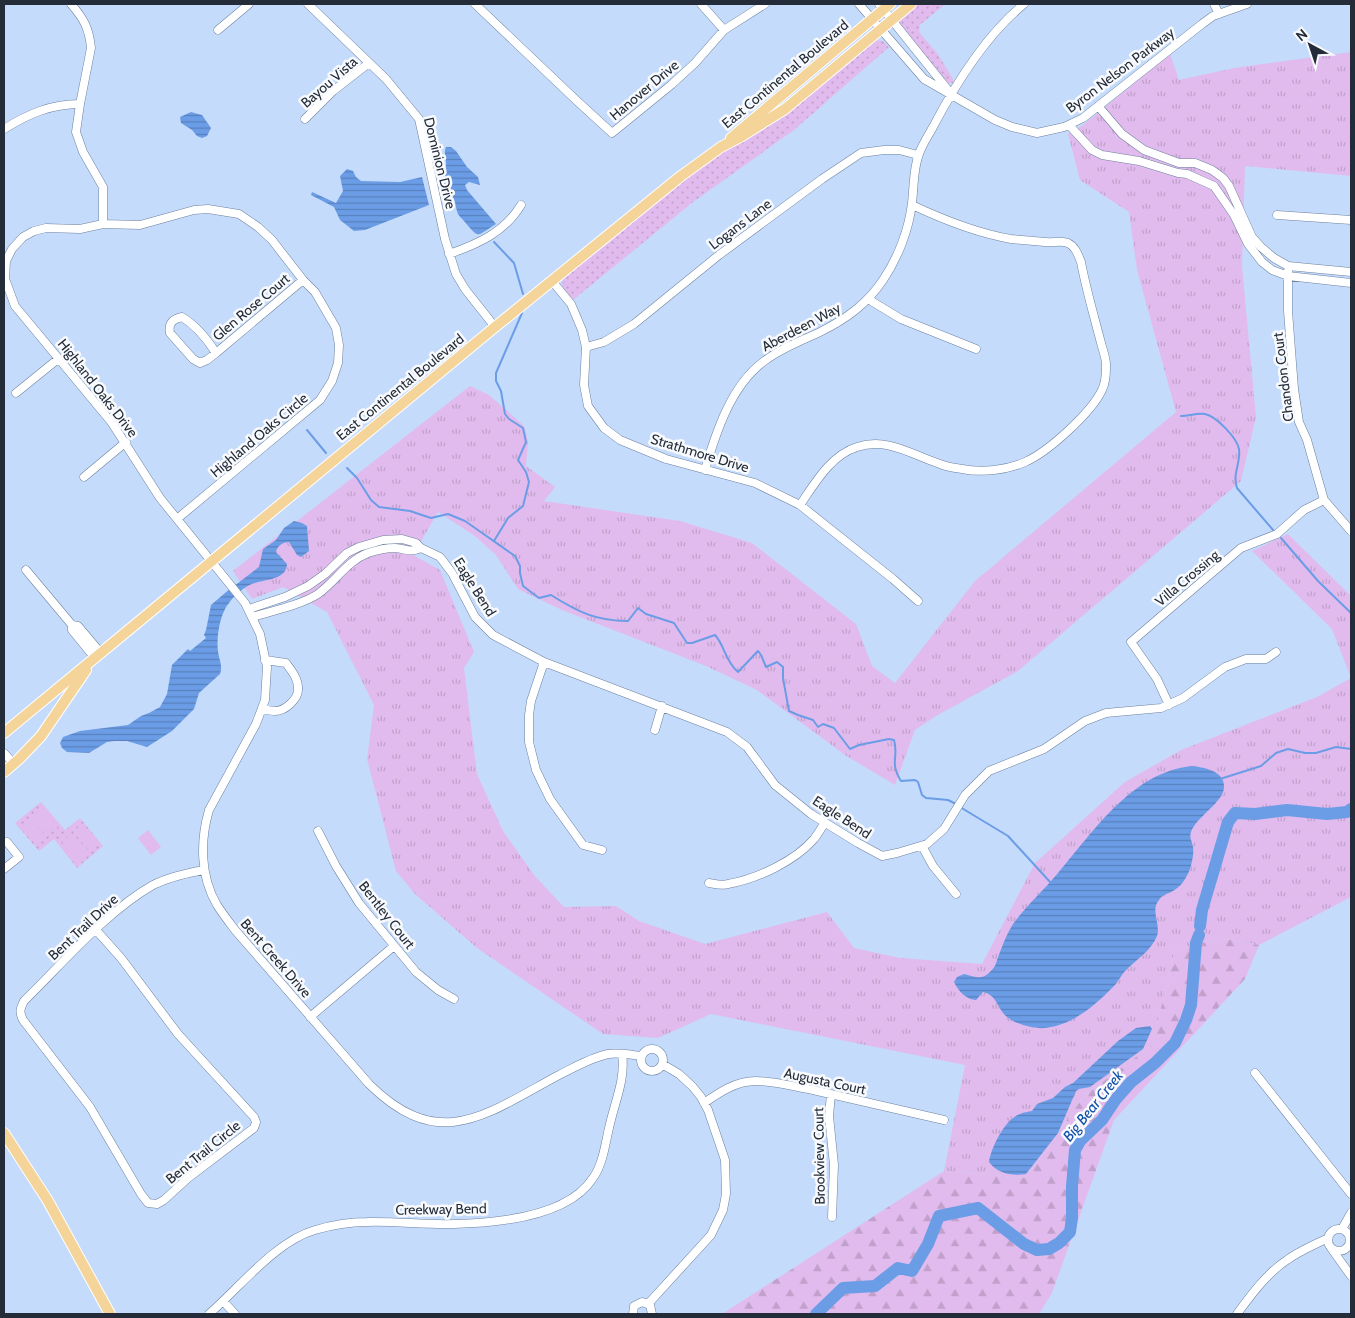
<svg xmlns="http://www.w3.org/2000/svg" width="1355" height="1318" font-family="Cabin,sans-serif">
	<defs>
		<pattern id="grass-tufts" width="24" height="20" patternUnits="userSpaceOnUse" patternTransform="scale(1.25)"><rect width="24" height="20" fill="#e1bbed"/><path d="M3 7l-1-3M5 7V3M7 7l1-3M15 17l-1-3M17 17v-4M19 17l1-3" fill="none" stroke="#c1a1cc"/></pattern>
		<pattern id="forest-firs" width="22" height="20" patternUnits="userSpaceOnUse" patternTransform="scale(1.25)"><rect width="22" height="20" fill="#e1bbed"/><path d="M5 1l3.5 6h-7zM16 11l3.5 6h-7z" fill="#c1a1cc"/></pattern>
		<pattern id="park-dots" width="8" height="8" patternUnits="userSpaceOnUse" patternTransform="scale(1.25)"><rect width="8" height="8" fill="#e1bbed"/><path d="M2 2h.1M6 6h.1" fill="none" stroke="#c1a1cc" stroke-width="1.8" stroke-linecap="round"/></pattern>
		<pattern id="water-rules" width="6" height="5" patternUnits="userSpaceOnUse" patternTransform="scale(1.25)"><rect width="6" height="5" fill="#6b9de7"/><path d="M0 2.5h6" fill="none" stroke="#5880bc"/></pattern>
	</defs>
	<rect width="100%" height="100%" fill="#c4dbfc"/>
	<path fill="url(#grass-tufts)" d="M1351,52V176L1245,166L1242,266L1256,417L1241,481L1018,671L936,716L915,730L895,785L845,755L757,690L706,666L562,610L518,589L496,555L475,536L438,512L413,555L440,570L474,652L464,668L477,774L503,831L534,875L564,907L616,906L639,921L705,944L827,912L854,948L900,958L982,964L1035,863L1125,782L1181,750L1317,697L1351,678L1332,629L1252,551L1288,534L1351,596V897L1259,945L1221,938L1175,950L1152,1045L1084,1096L1026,1178L944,1171L965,1065L711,1014L658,1038L603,1034L477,948L415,894L396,871L367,759L374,705L327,612L283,587L252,599L233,571L470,386L489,395L524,426L528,441L526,466L555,487L544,501L680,521L752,543L856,624L872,666L895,683L975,581L1176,412L1137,270L1129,212L1080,180L1068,134L1083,125L1170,54L1179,80L1234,68Z"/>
	<path fill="url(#forest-firs)" d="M1221,938L1259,945L1245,979L1114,1120L1052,1293L1039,1314H722L944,1171L1026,1178L1084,1096L1152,1045L1175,950Z"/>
	<path fill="url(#park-dots)" d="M918,4H945L920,25L919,32L937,53L953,79V83H945L898,24L902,17Z
		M873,40L883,41L889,47L794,130L693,202L573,300L562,286L563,279L567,274L714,157Z
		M41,802L65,830L80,818L103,846L77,868L54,839L39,851L15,823Z"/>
	<path fill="#e1bbed" d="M42,809L58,827L49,834L34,816Z
		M30,818L46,836L38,844L22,825Z
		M81,825L97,843L89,850L73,832Z
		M148,830L161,847L151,855L138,838Z
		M70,835L86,853L77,860L62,842Z"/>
	<path fill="url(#water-rules)" d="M191,112L202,115L211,128L207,136L202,138L197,136L192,130L181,123L180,117Z
		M446,147H451L456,151L467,167L478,177L480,185L469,182L465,185L467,190L496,224C476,236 480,240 464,221C461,217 458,216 457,211C455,205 456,201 452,196L444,197C441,186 445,178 446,167C447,160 443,154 446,147Z
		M347,169L353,171L356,177L361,181L400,182L422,177L429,205L365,230L354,231L340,220L334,207L311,195L312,192L336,203L343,191L340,176Z
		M294,521L302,523L307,526L309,551L301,557L297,555L289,542C283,542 277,546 276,552L287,564C286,583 258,578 246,587C240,591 233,597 229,603C220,613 216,638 218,651C219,660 223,665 220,674L199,693L194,709L172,731L147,747L127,741H114L107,742L89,753L67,752L62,748L60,743L63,737L80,731L128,725L141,716L149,713L160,707L167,694L172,665L188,649L190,651L206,638L204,635L206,630L211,605L225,593L259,567L263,549L276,540L284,528Z
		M1192,766C1203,767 1225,771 1224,787C1224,802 1196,817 1191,832C1189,838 1192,841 1193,847C1194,854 1192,862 1190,869C1186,879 1181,887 1171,892C1167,894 1162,895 1159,900C1150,910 1161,924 1157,936C1151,951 1137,959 1126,970C1122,974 1119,980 1115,985C1096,1004 1074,1025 1045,1028C1034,1029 1014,1024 1006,1016C997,1008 997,995 983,992L976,1000C967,1000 958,991 954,982L957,977L964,974C979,978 984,981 995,966C1000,952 1005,937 1013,924C1026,906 1044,890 1058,873C1094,831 1132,772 1192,766Z
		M1150,1026L1152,1029L1143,1049L1090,1087L1079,1089L1076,1091L1058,1133L1026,1174C1012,1176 998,1174 989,1162C991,1148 1005,1119 1020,1114C1024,1112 1028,1112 1032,1111L1037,1104L1053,1098L1065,1087L1073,1083L1118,1041L1136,1028Z"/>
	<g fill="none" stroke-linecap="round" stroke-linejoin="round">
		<path stroke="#6b9de7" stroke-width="2" d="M494,242L514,263L523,294
			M1181,416C1188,416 1197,413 1205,414C1216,416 1237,438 1239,449C1241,463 1232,474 1237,488L1273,530
			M307,430L326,453
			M347,468L357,478L371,500L379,507L410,511L431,518L448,514L465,521L515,556L520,566V573L523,586L539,598L551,595C578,612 596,621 628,621L638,608L646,614L674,623L687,643H692L715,635C725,646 725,661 738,672L758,651L761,655L766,667L777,662L783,667V678L789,711L798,715L813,720L818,727L823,724L834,728L850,749L859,745L889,739L894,740C899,757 889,762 901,781L915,780L918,782L922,795L926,798L948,800L956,804
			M1281,538L1318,581L1351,613
			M494,541L508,518L523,506L529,482L526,472L518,460L526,442L523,428L509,419L505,414L501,391L496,381V373L522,313
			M1220,779L1261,766L1276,753L1288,749L1305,753H1316L1336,747L1351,749
			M960,807L1008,836L1051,883"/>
		<path stroke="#6b9de7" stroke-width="12" d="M1200,926L1202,910L1228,822L1235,813L1255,814L1287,810L1327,814L1347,812L1351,809
			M816,1314L843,1288L875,1286L898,1268L912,1271L928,1244L939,1216L978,1208L1024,1244L1037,1250L1049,1249L1059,1243L1070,1232L1072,1218V1186L1075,1150L1080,1141L1102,1120L1116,1099L1131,1082L1155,1063L1175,1043L1186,1020L1191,1005L1196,943L1199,935"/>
		<defs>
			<path id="minor" d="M71,4C84,19 89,28 91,48L80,104L76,132L83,152L103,187V224
				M308,4L386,79L419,119L445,239L456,274L465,289L495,327
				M475,4L576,100L612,133L671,85L695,63L724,30L765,4
				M701,4L724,30
				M859,4L924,79L995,120L1012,127L1037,133L1064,127L1083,118L1202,24L1213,16L1247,4
				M879,4L948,90
				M1214,4L1219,14
				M218,30L249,4
				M1098,106L1122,134L1144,150L1179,163H1195L1212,170L1223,178L1229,186L1252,237L1261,247L1274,258L1288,266L1351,272
				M305,119L333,91L369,63
				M1069,125L1092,150L1102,155L1139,161L1178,173L1187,174L1214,186L1234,215L1248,244L1262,262L1272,270L1288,276L1351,283
				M4,129C28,114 51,104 80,104
				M1277,215L1351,220
				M449,254C478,244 505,232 521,205
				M1288,271V311L1294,389L1299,422L1307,440L1324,500L1351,531
				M552,281L571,304L582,330L586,347L584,385L588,406L604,428L620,440L666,459L755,483L800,505L893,579L918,601
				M868,299L901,319L976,349
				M182,317C197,326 207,339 216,353L207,360L200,363L193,359L170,333C168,323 173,319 182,317Z
				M586,347L604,342L634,324L719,255L822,179L861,153L884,150H899L918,155
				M216,353L303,280
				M16,393L58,359
				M705,470C716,432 731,386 763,362C781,348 801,341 820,332C846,319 867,304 883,280C898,258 909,229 912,203C914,187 913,169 919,154C922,145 928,136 933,127C955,85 987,34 1024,4
				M84,477L126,442
				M800,505C815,483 831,455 857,447C888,437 912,455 940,464C947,467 955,468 962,469C982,473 1007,470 1025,462C1048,452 1091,413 1102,390C1105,384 1106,375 1106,368C1107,360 1103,351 1101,343C1094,316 1086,289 1081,262C1078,255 1076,247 1068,243C1061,240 1053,243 1045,242C1034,241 1022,240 1011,239C976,233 944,220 912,205
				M177,519L320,400L332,381L338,363L339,345L336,328L315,292L303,280L272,240L258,227L239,214L208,209L194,210L140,225L103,224L80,229L46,228L34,231L23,237L12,249L6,261L5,279L15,306L112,423L160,498L245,603L260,634L267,667L265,700L256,724L209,810C200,841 200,876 217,905C222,913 229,922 235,930L369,1084C440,1154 486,1114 559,1075C575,1067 590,1058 608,1054C619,1052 631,1055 642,1056
				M26,570L72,625L78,626L100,652
				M249,609L285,597L308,586L325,574L347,553L359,547L383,540L402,539L416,543L421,548L440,557L452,573L475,617L493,635L544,662L727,732L747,747L775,785L811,814L858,843L882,856L897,853L927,844L944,829L965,795L989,771L1044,749L1085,721L1106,713L1161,708L1183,698L1225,667L1246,659H1266L1276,652
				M252,617C272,611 301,605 318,594C336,581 347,561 368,553C377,550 386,548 395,548C407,549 409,553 421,548
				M72,625V630L94,657
				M544,662L531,701L529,715V742L536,770L550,799L583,845L602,850
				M1169,705L1157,679L1131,642L1241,548L1277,534L1304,510L1324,500
				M263,709C267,710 271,711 275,711C285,711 299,699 298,688C298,678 291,670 286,663L265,660
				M655,730L662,706
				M4,753L14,764
				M318,831L336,866L359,903L416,972L438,990L454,999
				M922,846L933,866L956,894
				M4,869L19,857L7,842
				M709,883C715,884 723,886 728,884C757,879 795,861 814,839C818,834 821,828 825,823
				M96,930L121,958L178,1034L254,1117L256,1122L254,1128L188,1178L164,1200L157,1204L148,1203L141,1194L90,1107L23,1020C19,1012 20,1009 24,1001C62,964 107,911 153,885C169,877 187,873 204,870
				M310,1017L394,946
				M641 1060a11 11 0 1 1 22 0a11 11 0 1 1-22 0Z
				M1255,1073L1351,1194
				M831,1094L829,1116L834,1165L832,1217
				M704,1103C720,1092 736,1081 756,1081C775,1081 795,1087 813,1090C857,1100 900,1110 944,1120
				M1328 1240a11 11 0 1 1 22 0a11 11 0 1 1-22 0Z
				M1342,1229L1351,1213
				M1331,1248L1351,1276
				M223,1301L235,1314
				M648,1304L711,1235L723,1210L726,1194L725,1160L708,1110L701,1097L693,1087L679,1074L662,1064
				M209,1314C239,1288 276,1241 315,1230C332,1225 349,1222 367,1222C396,1221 425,1225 454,1224C496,1223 568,1217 593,1178C603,1164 605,1145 609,1128C614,1104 626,1079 622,1054
				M633,1314L634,1306L642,1302L650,1305L652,1314
				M1237,1314C1251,1295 1267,1273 1287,1260C1299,1251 1314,1245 1328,1238"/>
			<path id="major" d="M731,138L890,4
				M4,733L495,327L681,176L721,147L742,136L785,109L911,4
				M4,772L19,759L41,736L86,670
				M4,1133L48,1201L110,1314"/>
		</defs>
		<use href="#minor" stroke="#6d819f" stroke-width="9"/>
		<use href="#major" stroke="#fff" stroke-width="12"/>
		<use href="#minor" stroke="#fff" stroke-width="8"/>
		<use href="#major" stroke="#f5d49a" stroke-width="10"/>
	</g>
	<g text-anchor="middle" stroke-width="5" stroke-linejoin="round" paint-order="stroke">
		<g font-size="14" fill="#232c38" stroke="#f8fafd">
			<text transform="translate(1120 70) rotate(-37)" y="5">Byron Nelson Parkway</text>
			<text transform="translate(785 74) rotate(-40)" y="5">East Continental Boulevard</text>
			<text transform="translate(329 82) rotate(-41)" y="5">Bayou Vista</text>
			<text transform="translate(644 90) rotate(-40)" y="5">Hanover Drive</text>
			<text transform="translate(440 163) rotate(76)" y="5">Dominion Drive</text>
			<text transform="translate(740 224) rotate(-37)" y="5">Logans Lane</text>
			<text transform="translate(251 307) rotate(-40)" y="5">Glen Rose Court</text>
			<text transform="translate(801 327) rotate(-28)" y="5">Aberdeen Way</text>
			<text transform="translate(1283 377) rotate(-97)" y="5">Chandon Court</text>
			<text transform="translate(400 387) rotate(-39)" y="5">East Continental Boulevard</text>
			<text transform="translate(98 388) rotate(52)" y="5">Highland Oaks Drive</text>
			<text transform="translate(259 435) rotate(-40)" y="5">Highland Oaks Circle</text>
			<text transform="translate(700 453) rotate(17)" y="5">Strathmore Drive</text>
			<text transform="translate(1187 578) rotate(-40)" y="5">Villa Crossing</text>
			<text transform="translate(475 587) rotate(58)" y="5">Eagle Bend</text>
			<text transform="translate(842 817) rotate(33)" y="5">Eagle Bend</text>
			<text transform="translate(387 915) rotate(52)" y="5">Bentley Court</text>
			<text transform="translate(83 927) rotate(-43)" y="5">Bent Trail Drive</text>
			<text transform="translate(276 958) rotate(49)" y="5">Bent Creek Drive</text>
			<text transform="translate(825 1081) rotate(12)" y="5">Augusta Court</text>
			<text transform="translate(203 1152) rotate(-39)" y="5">Bent Trail Circle</text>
			<text transform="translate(819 1156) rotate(-91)" y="5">Brookview Court</text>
			<text transform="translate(441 1209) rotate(-1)" y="5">Creekway Bend</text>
		</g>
		<g font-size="15" font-style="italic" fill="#104fa6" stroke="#f8fafd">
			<text transform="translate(1093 1106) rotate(-51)" y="5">Big Bear Creek</text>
		</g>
	</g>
	<rect width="1355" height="1318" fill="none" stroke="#232c38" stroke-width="10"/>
	<g transform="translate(1310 45) rotate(320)" stroke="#f8fafd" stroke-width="4" paint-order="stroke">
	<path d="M0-4L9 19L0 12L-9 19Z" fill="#232c38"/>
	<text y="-8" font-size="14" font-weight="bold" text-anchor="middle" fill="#232c38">N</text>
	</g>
</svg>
